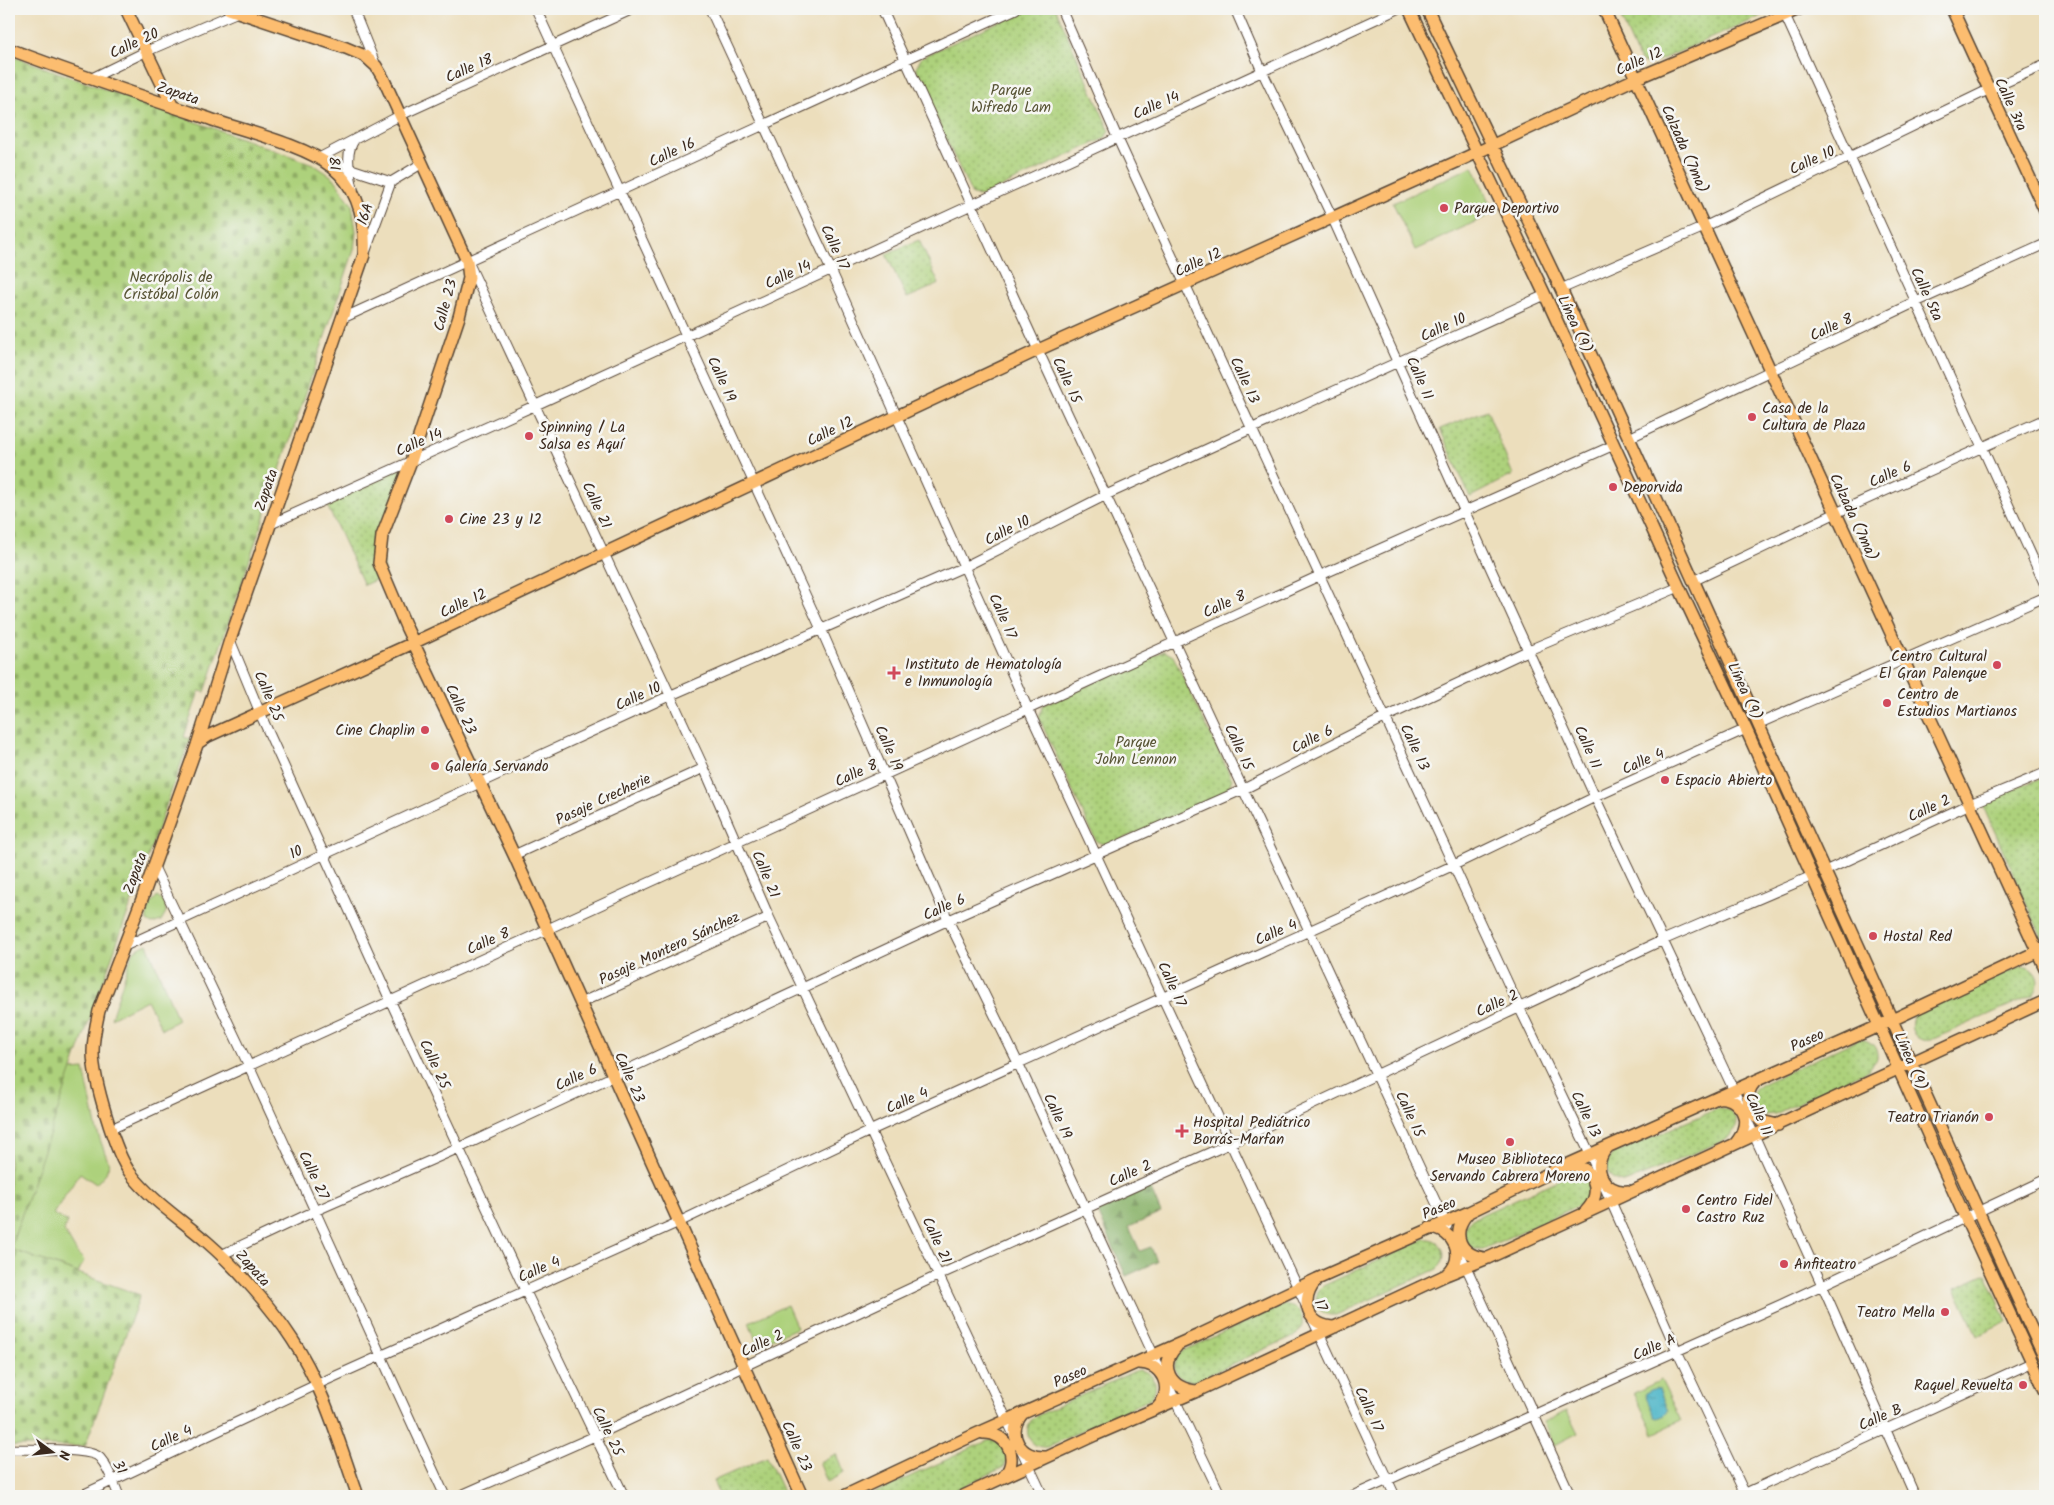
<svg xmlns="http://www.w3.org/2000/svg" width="2054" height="1505" font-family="Kalam,sans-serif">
	<defs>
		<pattern id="forest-firs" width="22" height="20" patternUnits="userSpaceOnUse" patternTransform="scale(1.25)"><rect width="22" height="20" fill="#8ab36b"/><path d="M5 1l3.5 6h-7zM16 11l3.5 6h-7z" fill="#729257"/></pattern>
		<pattern id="cemetery-stones" width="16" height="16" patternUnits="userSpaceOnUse" patternTransform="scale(1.25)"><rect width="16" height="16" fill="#add17b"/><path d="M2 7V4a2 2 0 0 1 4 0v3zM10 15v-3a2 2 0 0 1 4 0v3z" fill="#8eaa64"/></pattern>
		<pattern id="park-dots" width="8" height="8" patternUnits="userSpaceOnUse" patternTransform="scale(1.25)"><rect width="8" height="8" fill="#add17b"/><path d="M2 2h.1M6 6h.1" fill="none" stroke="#8eaa64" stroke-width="1.8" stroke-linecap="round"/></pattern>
		<pattern id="water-ripples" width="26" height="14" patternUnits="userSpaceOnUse" patternTransform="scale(1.25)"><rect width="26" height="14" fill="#49b4c7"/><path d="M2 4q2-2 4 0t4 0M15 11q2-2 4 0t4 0" fill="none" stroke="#3e93a1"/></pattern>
	</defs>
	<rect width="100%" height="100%" fill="#f6f6f2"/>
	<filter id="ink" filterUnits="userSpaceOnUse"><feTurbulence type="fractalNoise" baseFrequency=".02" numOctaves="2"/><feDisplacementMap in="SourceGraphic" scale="10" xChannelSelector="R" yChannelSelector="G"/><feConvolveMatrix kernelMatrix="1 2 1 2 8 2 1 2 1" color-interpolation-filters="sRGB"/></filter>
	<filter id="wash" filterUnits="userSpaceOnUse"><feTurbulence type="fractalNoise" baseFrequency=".0096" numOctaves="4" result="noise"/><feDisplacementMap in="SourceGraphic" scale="20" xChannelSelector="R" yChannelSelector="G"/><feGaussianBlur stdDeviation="1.12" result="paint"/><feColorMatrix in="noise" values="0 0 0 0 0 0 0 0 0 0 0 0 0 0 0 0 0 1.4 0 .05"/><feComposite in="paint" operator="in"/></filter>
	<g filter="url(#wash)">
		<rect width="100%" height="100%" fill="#ecdebc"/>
		<path fill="#add17b" stroke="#747e4c" d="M1473,166L1494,213L1415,250L1393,203Z
			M157,897L165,903L166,912L161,921L152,924L147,921C146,913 150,902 157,897Z
			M147,944L178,1020L162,1029L147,1000L111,1018L131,957L135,950Z
			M84,1069L97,1131L109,1164L106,1173L96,1184L80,1173L53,1214L67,1222L64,1231L77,1253L84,1260L78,1273L10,1249L71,1070Z
			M787,1305L797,1328L758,1345L749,1322Z
			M1661,1380L1681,1421L1654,1434L1634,1393Z
			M1567,1411L1578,1433L1555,1445L1544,1422Z"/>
		<path fill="url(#forest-firs)" stroke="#626e44" d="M1150,1187L1161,1213L1129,1227L1140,1251L1151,1247L1157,1262L1126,1276L1097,1210Z"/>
		<path fill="url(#cemetery-stones)" stroke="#747e4c" d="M9,55L313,164L334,178L352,205L356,231L354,250L205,692L199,691L184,737L190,739L79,1049L10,1249L140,1295L85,1446H9Z"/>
		<path fill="url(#park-dots)" stroke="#747e4c" d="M1027,9H1056L1109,130L1105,138L982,196L972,195L941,128L916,68L922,57Z
			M1617,9H1778L1653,63C1646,64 1642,63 1638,57Z
			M919,240L939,284L907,298L886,254Z
			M1487,410L1513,475L1470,497L1440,429Z
			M411,461L382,536L384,576L364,585L325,501Z
			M1164,651L1173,656L1232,779L1227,792L1107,846L1096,841L1039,718L1043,705Z
			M2043,777L2045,782V936L2042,938L1982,803Z
			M2021,966C2037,967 2043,983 2033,995L1931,1040C1915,1043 1907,1029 1914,1015Z
			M1859,1039C1871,1040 1878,1047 1877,1059L1868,1070L1775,1114L1764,1115L1753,1105C1752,1096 1753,1089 1762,1084Z
			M1719,1108C1731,1109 1737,1116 1736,1128L1727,1139L1627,1182C1609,1184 1600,1165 1614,1153Z
			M1576,1173L1586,1177L1591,1191L1588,1200L1584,1203L1483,1249H1473L1465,1243L1464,1228L1470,1220L1571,1174Z
			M1424,1239C1442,1237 1451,1257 1437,1269L1336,1315C1318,1317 1309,1298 1323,1286Z
			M1986,1274L2007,1321L1977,1335L1955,1288Z
			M1282,1305C1301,1303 1309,1322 1296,1335L1195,1381C1176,1383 1168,1364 1181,1352Z
			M1140,1370C1156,1373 1161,1390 1148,1400L1047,1447C1029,1449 1021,1430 1034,1417L1135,1371Z
			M992,1440L1002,1444L1008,1458L1004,1467L943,1496H868L987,1441Z
			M836,1454L844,1473L827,1482L819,1462Z
			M767,1457L785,1496H720L713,1481Z"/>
		<path fill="url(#water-ripples)" stroke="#426f72" d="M1655,1388L1659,1389L1668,1411L1665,1415L1658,1418L1655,1417L1645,1395L1647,1392Z"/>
	</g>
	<g filter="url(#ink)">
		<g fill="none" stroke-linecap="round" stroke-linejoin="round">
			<defs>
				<path id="minor" d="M353,9L376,66
					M536,9L821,629L948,920L1019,1065L1154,1356L1221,1496
					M710,9L831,270L1028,709L1395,1496
					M882,9L1044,363L1447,1226
					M1061,9L1117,137L1519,1007L1590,1154L1677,1351L1746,1496
					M1235,9L1262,71L1332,217L1464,510L1595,797L1729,1080L1822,1285L1915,1496
					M1785,15L2045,585
					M90,79L147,51L240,11
					M319,158L401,115L633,9
					M327,161L391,182
					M353,189C350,173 344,153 355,139
					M366,250L391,182L421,164
					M470,266L704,768L769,917L1015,1437
					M1561,289L1704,227L1988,90L2045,65
					M341,319L1016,9
					M1629,438L1916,302L2045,244
					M269,525L536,405L1398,9
					M1693,581L1836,513L2045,419
					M230,640L263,720L390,1000L525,1290L624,1496
					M1758,724L2045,597
					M514,855L704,768
					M154,867L248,1064L445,1496
					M1825,871L1970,804L2045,773
					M125,946L669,696L966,566L1106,495L1545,295
					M580,1003L769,917
					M111,1129L1321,575L1614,445
					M1457,1247L1571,1496
					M221,1255L315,1211L459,1148L940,924L1244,789L1386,717L1529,650L1679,587
					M9,1449C25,1450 92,1447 100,1458C109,1468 114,1484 119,1496
					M1021,1449L1043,1496
					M80,1496L318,1384L679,1222L876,1128L1454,865L1595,797L1746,729
					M459,1496L595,1436L939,1275L1231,1143L1663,940L1812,876
					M1352,1496L1782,1304L2045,1180
					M1739,1496L2033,1362"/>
				<path id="major" d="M126,9L173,107
					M229,9L346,48L365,56L376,66L383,78L467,261L469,278L459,317L411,461L382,536L379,563L407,629L514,855L802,1496
					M1409,9L1545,295L1679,587L1746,729L1965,1217L2045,1390
					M1427,9L1561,289L1629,438L2045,1359
					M1604,9L2045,968
					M1952,9L2045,211
					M9,49C77,75 147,98 216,121C249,132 306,146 332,167C359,189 366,221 364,255L230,640L197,745L142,899L99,1011C96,1025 93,1038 93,1052C93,1078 115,1154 131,1174C152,1201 182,1220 207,1242C236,1267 272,1308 292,1339C324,1387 339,1443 358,1496
					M198,743L208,736L400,649L1038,350L1463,159L1637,78L1799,9
					M1757,1080C1748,1088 1747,1097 1749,1109L1761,1121L1778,1125
					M1718,1098C1736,1096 1749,1114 1743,1130C1742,1136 1738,1140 1735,1144
					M1608,1147C1590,1164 1602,1194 1628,1191
					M1565,1166C1593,1161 1605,1193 1586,1211
					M1469,1212C1449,1232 1460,1258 1488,1258
					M1430,1228C1454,1230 1466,1256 1448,1274
					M1316,1281C1299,1301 1307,1326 1335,1327
					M1177,1346C1157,1366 1171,1390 1197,1391
					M1138,1363C1163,1363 1174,1389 1158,1407
					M1023,1413C1005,1434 1020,1459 1047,1457
					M983,1433C1008,1432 1021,1461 1002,1478
					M844,1496L976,1434L1199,1335L1317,1279L1469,1212L1560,1168L1892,1020L2045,948
					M963,1496L1095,1435L1197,1391L1446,1275L1488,1258L2045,1001"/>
			</defs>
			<use href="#minor" stroke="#564536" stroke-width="11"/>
			<use href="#major" stroke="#564536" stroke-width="14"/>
			<use href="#minor" stroke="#fff" stroke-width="9"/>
			<use href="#major" stroke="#fcbd6f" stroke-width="11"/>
		</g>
	</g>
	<g fill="#d1495b" stroke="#f6f6f2" stroke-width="2">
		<circle cx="1444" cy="208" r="5"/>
		<circle cx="1752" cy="417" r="5"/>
		<circle cx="529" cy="436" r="5"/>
		<circle cx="1613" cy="487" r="5"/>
		<circle cx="449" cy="519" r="5"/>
		<circle cx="1997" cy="665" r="5"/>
		<path d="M891.5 665.5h5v5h5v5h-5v5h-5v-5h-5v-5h5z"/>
		<circle cx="1887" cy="703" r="5"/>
		<circle cx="425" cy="730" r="5"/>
		<circle cx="435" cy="766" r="5"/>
		<circle cx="1665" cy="780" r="5"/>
		<circle cx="1873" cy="936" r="5"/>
		<circle cx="1989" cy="1117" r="5"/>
		<path d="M1179.5 1123.5h5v5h5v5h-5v5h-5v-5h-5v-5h5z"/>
		<circle cx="1510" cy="1142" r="5"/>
		<circle cx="1686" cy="1209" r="5"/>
		<circle cx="1784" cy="1264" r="5"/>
		<circle cx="1945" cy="1312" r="5"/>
		<circle cx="2023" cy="1385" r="5"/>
	</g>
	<g text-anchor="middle" stroke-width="5" stroke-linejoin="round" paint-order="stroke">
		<g font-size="15" fill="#3b2a1e" stroke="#f6f6f2">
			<text transform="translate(134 43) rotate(-25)" y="5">Calle 20</text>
			<text transform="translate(1639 61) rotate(-24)" y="5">Calle 12</text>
			<text transform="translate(469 68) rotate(-24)" y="5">Calle 18</text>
			<text transform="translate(178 93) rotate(19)" y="5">Zapata</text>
			<text transform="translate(2011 104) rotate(65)" y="5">Calle 3ra</text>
			<text transform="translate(1156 105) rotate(-24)" y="5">Calle 14</text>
			<text transform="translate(1685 149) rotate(66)" y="5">Calzada (7ma)</text>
			<text transform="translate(672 152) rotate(-25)" y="5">Calle 16</text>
			<text transform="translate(1812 160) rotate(-25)" y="5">Calle 10</text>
			<text transform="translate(336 164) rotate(-93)" y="5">18</text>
			<text transform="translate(365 214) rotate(-70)" y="5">16A</text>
			<text transform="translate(835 247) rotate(65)" y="5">Calle 17</text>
			<text transform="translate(1198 262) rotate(-25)" y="5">Calle 12</text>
			<text transform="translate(788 274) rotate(-25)" y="5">Calle 14</text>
			<text transform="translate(1927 294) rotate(65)" y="5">Calle 5ta</text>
			<text transform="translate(445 305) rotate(-75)" y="5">Calle 23</text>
			<text transform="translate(1575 324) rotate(65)" y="5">Línea (9)</text>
			<text transform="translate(1443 327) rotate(-25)" y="5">Calle 10</text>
			<text transform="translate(1831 327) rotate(-25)" y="5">Calle 8</text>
			<text transform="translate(1420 378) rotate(66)" y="5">Calle 11</text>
			<text transform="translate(722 379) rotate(65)" y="5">Calle 19</text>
			<text transform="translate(1067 380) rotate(65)" y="5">Calle 15</text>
			<text transform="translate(1245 380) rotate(65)" y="5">Calle 13</text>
			<text transform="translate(830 431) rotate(-26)" y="5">Calle 12</text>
			<text transform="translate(419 442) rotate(-24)" y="5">Calle 14</text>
			<text transform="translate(1890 474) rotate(-24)" y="5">Calle 6</text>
			<text transform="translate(266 490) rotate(-71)" y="5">Zapata</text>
			<text transform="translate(597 505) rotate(65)" y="5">Calle 21</text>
			<text transform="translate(1854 517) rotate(65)" y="5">Calzada (7ma)</text>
			<text transform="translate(1007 530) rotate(-27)" y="5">Calle 10</text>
			<text transform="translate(463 603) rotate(-25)" y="5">Calle 12</text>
			<text transform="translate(1224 604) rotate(-25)" y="5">Calle 8</text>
			<text transform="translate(1003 616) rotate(66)" y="5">Calle 17</text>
			<text transform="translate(1745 691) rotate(65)" y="5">Línea (9)</text>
			<text transform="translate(269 696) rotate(67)" y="5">Calle 25</text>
			<text transform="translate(638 696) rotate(-25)" y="5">Calle 10</text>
			<text transform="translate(461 709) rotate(65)" y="5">Calle 23</text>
			<text transform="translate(1312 739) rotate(-27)" y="5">Calle 6</text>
			<text transform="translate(1239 747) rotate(65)" y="5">Calle 15</text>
			<text transform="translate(1415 747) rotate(65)" y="5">Calle 13</text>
			<text transform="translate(1588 747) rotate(66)" y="5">Calle 11</text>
			<text transform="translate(889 748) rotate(66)" y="5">Calle 19</text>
			<text transform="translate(1643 761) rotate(-24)" y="5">Calle 4</text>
			<text transform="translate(856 773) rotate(-25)" y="5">Calle 8</text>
			<text transform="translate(603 799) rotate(-25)" y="5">Pasaje Crecherie</text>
			<text transform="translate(1929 808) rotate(-25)" y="5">Calle 2</text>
			<text transform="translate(296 852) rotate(-25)" y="5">10</text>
			<text transform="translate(135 873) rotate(-70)" y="5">Zapata</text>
			<text transform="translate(766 874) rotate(67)" y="5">Calle 21</text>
			<text transform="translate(944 907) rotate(-24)" y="5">Calle 6</text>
			<text transform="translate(1276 932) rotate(-24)" y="5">Calle 4</text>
			<text transform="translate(488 941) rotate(-24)" y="5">Calle 8</text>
			<text transform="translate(669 948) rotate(-25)" y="5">Pasaje Montero Sánchez</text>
			<text transform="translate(1172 984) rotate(65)" y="5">Calle 17</text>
			<text transform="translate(1497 1003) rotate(-25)" y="5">Calle 2</text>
			<text transform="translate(1807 1040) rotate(-24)" y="5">Paseo</text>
			<text transform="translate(1911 1061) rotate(67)" y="5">Línea (9)</text>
			<text transform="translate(435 1064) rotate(65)" y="5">Calle 25</text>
			<text transform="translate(576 1077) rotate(-25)" y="5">Calle 6</text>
			<text transform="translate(630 1077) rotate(66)" y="5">Calle 23</text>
			<text transform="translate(907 1100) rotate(-24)" y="5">Calle 4</text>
			<text transform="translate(1410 1114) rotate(65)" y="5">Calle 15</text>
			<text transform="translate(1586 1114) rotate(64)" y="5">Calle 13</text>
			<text transform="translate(1759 1114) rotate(66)" y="5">Calle 11</text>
			<text transform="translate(1058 1116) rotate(65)" y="5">Calle 19</text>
			<text transform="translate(1130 1173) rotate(-24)" y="5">Calle 2</text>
			<text transform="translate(314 1175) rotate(65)" y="5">Calle 27</text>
			<text transform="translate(1439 1208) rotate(-23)" y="5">Paseo</text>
			<text transform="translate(937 1240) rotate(65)" y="5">Calle 21</text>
			<text transform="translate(253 1268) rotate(48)" y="5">Zapata</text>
			<text transform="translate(539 1269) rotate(-24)" y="5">Calle 4</text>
			<text transform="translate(1321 1305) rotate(66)" y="5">17</text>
			<text transform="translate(762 1343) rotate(-25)" y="5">Calle 2</text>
			<text transform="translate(1654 1347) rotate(-24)" y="5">Calle A</text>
			<text transform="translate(1070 1376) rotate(-24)" y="5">Paseo</text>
			<text transform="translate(1369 1409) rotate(65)" y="5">Calle 17</text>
			<text transform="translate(1880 1417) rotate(-24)" y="5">Calle B</text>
			<text transform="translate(608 1431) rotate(64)" y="5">Calle 25</text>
			<text transform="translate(171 1438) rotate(-25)" y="5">Calle 4</text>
			<text transform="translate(797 1446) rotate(66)" y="5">Calle 23</text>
			<text transform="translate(120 1467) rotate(63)" y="5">31</text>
		</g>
		<g font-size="15" fill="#585435" stroke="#f6f6f2">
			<text x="1011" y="95">Parque<tspan x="1011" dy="17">Wifredo Lam</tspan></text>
			<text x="171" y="282">Necrópolis de<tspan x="171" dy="17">Cristóbal Colón</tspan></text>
			<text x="1136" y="747">Parque<tspan x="1136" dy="17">John Lennon</tspan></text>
		</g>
		<g font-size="15" fill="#3b2a1e" stroke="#f6f6f2" text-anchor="start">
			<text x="1454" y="213">Parque Deportivo</text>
			<text x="1762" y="413">Casa de la<tspan x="1762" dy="17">Cultura de Plaza</tspan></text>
			<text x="539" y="432">Spinning / La<tspan x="539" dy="17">Salsa es Aquí</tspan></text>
			<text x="1623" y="492">Deporvida</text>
			<text x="459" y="524">Cine 23 y 12</text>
			<text x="1987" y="661" text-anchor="end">Centro Cultural<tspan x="1987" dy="17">El Gran Palenque</tspan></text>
			<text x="905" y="669">Instituto de Hematología<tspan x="905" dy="17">e Inmunología</tspan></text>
			<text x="1897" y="699">Centro de<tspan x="1897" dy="17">Estudios Martianos</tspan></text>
			<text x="415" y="735" text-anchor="end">Cine Chaplin</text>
			<text x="445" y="771">Galería Servando</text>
			<text x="1675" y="785">Espacio Abierto</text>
			<text x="1883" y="941">Hostal Red</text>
			<text x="1979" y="1122" text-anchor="end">Teatro Trianón</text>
			<text x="1193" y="1127">Hospital Pediátrico<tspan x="1193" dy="17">Borrás-Marfan</tspan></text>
			<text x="1510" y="1164" text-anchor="middle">Museo Biblioteca<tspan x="1510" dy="17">Servando Cabrera Moreno</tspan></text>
			<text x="1696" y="1205">Centro Fidel<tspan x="1696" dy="17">Castro Ruz</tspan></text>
			<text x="1794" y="1269">Anfiteatro</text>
			<text x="1935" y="1317" text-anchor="end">Teatro Mella</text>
			<text x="2013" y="1390" text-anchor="end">Raquel Revuelta</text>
		</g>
	</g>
	<rect width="2054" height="1505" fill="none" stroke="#f6f6f2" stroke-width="30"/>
	<g transform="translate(52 1452) rotate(105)" stroke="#f6f6f2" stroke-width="4" paint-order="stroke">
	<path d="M0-4L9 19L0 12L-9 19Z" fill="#3b2a1e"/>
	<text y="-8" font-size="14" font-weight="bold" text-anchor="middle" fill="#3b2a1e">N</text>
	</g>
</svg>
